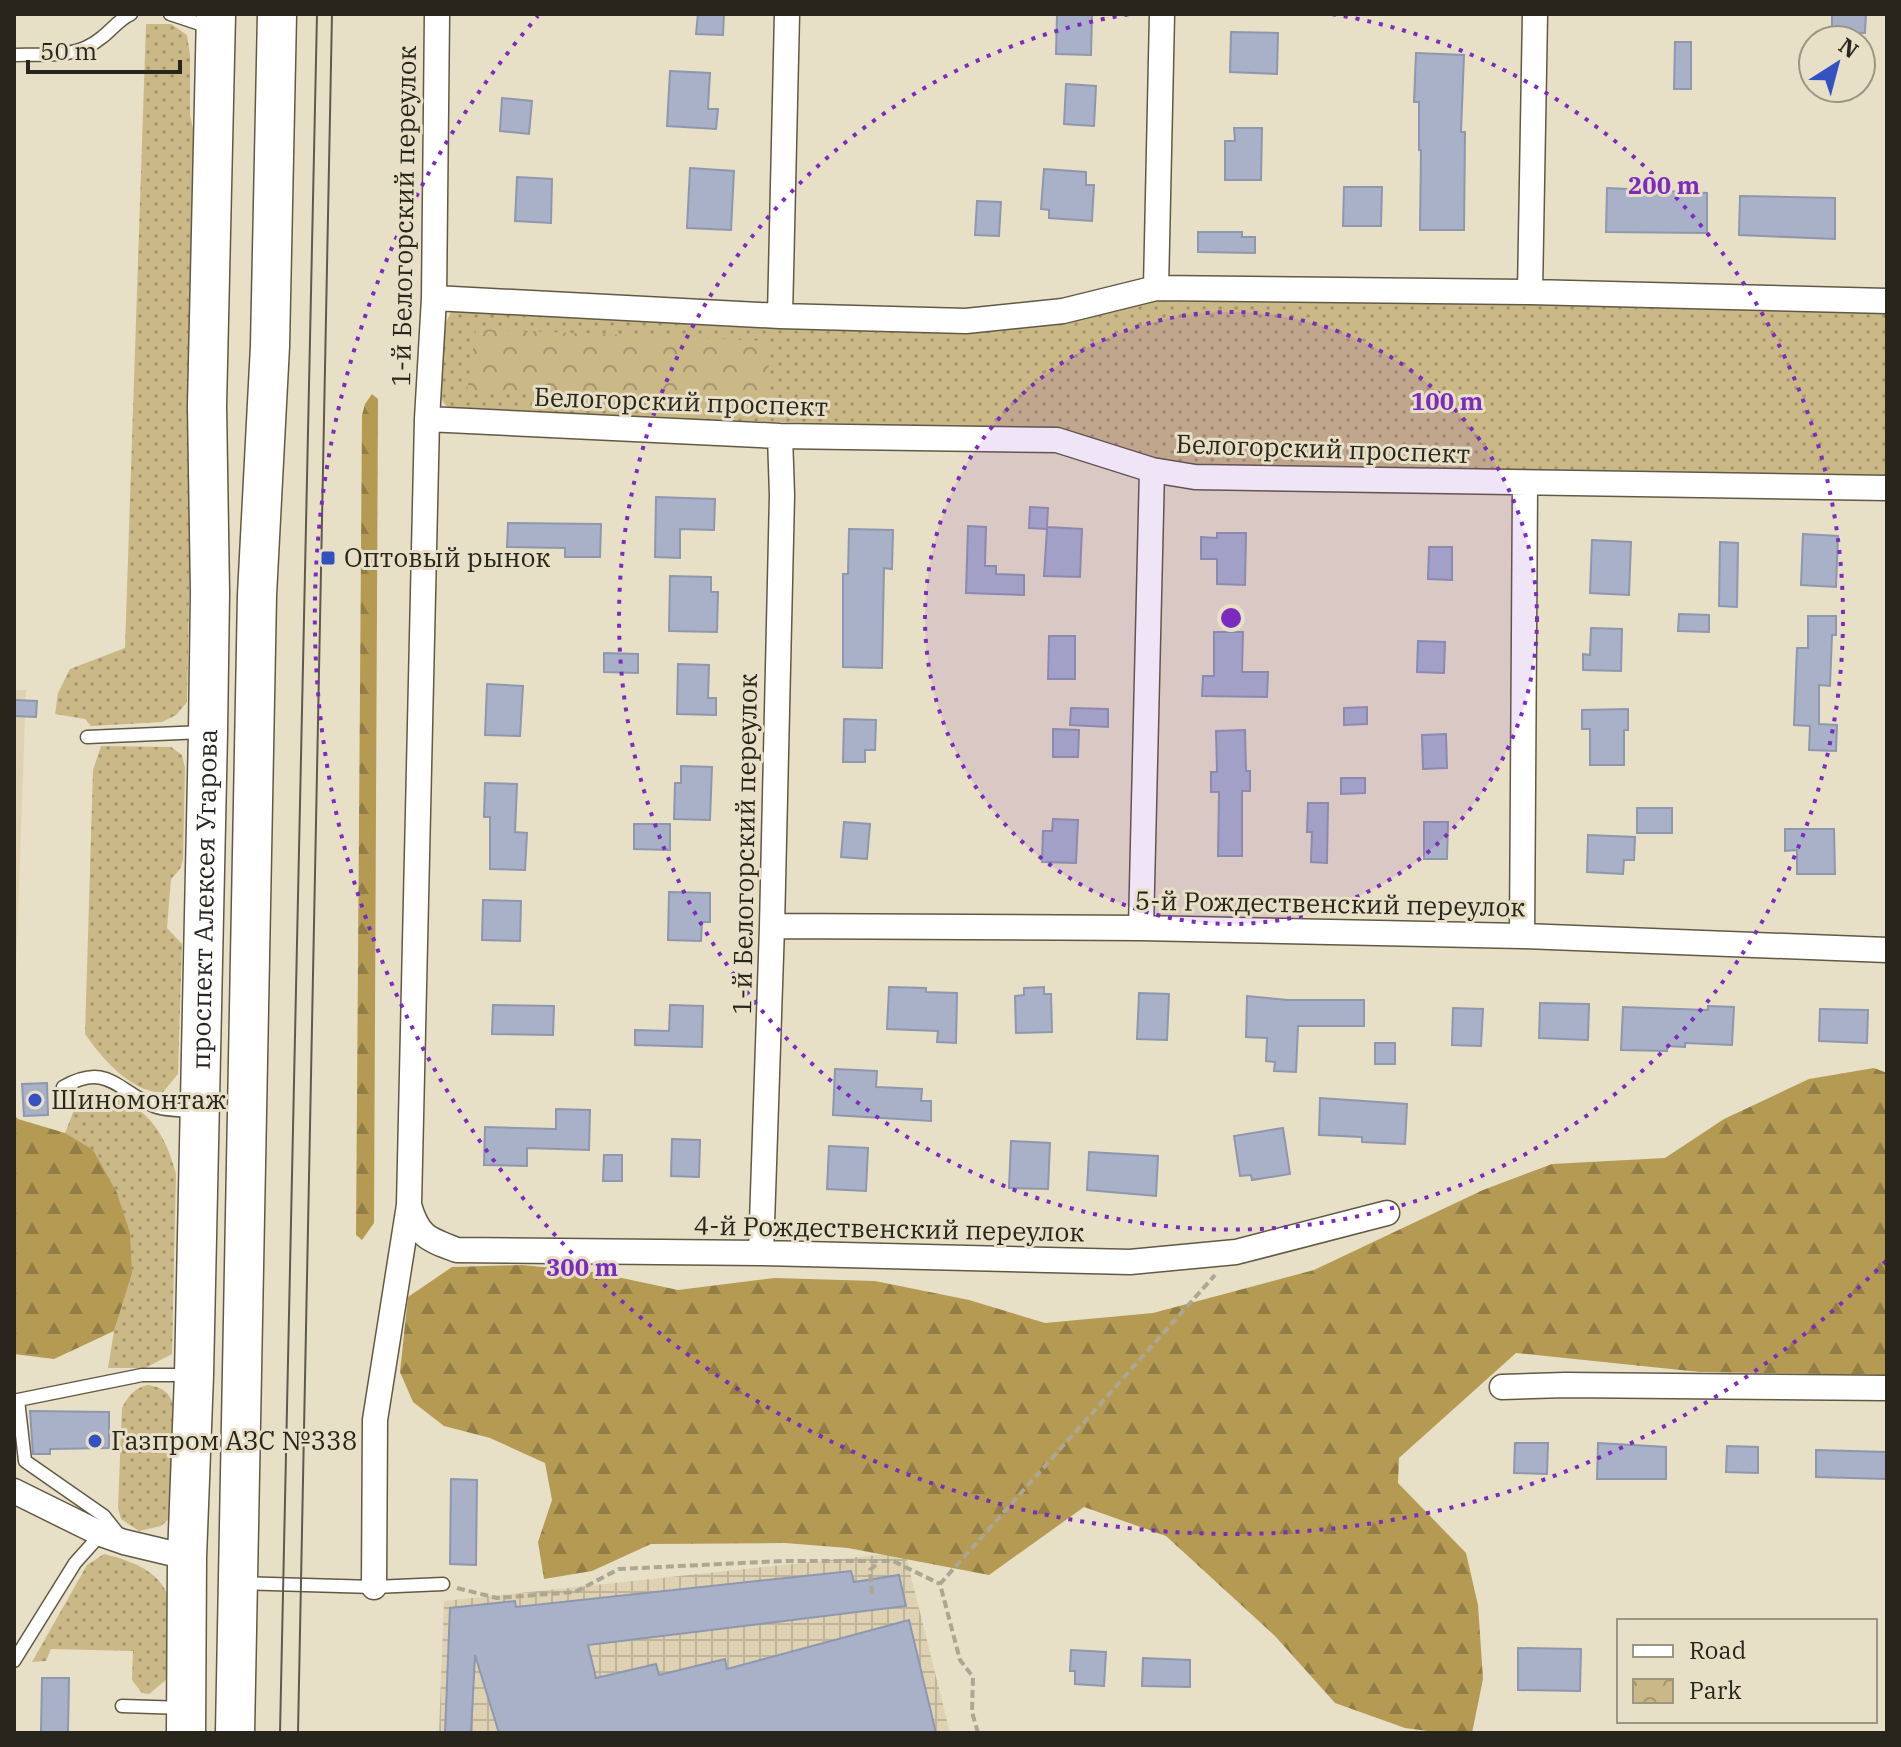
<svg xmlns="http://www.w3.org/2000/svg" width="1901" height="1747" font-family="'IBM Plex Serif',serif">
	<defs>
		<pattern id="industrial-grid" width="8" height="8" patternUnits="userSpaceOnUse" patternTransform="scale(2)"><rect width="8" height="8" fill="#ded2b3"/><path d="M0 4h8M4 0v8" fill="none" stroke="#beb499"/></pattern>
		<pattern id="grass-dots" width="8" height="8" patternUnits="userSpaceOnUse" patternTransform="scale(2)"><rect width="8" height="8" fill="#cab887"/><path d="M2 2h.1M6 6h.1" fill="none" stroke="#a4956e" stroke-width="1.8" stroke-linecap="round"/></pattern>
		<pattern id="forest-firs" width="22" height="20" patternUnits="userSpaceOnUse" patternTransform="scale(2)"><rect width="22" height="20" fill="#b49a53"/><path d="M5 1l3.5 6h-7zM16 11l3.5 6h-7z" fill="#927d44"/></pattern>
		<pattern id="park-crowns" width="20" height="18" patternUnits="userSpaceOnUse" patternTransform="scale(2)"><rect width="20" height="18" fill="#cab887"/><path d="M2 6a3 3 0 1 1 6 0M12 15a3 3 0 1 1 6 0" fill="none" stroke="#a4956e"/></pattern>
	</defs>
	<rect width="100%" height="100%" fill="#e8dfc7"/>
	<path fill="#ded2b3" d="M14,690H26L15,996H14Z"/>
	<path fill="url(#industrial-grid)" d="M905,1552L950,1733H439L444,1601Z"/>
	<path fill="url(#grass-dots)" d="M146,24H171L187,35L190,55V115L198,150L187,702L176,715L162,722L91,726L85,719L55,714L58,693L70,669L125,648Z
		M1162,296L1887,312V479L1184,470L1027,429L463,413L446,406L436,391L441,332L451,312L468,306L987,327Z
		M101,746L171,747L182,755L185,768L183,860L180,869L171,879L167,928L182,944L178,1074L163,1092C132,1094 101,1057 85,1034L93,770Z
		M87,1094C140,1096 163,1125 176,1174L172,1354L145,1368H108L114,1331L132,1274L65,1133L78,1100Z
		M148,1385C162,1387 170,1392 173,1405L170,1518L161,1526L139,1531L121,1519L118,1508L122,1408C128,1396 134,1388 148,1385Z
		M104,1554C125,1559 157,1569 166,1592C175,1612 168,1657 167,1679L149,1694L142,1693L132,1680L133,1651L51,1649L46,1661L32,1662L87,1565Z"/>
	<path fill="url(#forest-firs)" d="M372,394L378,399L374,1223L362,1240L356,1235L362,415L365,404Z
		M1874,1068L1887,1073V1375L1700,1372L1516,1353L1399,1458L1398,1483L1466,1553L1478,1605L1483,1679L1472,1733H1443L1405,1728L1335,1703L1275,1636L1166,1536L1084,1507L989,1575L848,1548L785,1543L651,1544L592,1571L544,1579L538,1542L552,1500L545,1463L490,1438L444,1426L413,1402L400,1372L408,1297L452,1267L522,1265L594,1272L678,1290L775,1278L875,1281L969,1300L1045,1323L1153,1313L1314,1270L1483,1190L1552,1164L1665,1158L1724,1119L1809,1079Z
		M14,1115L18,1119L65,1133L93,1150L117,1193L130,1233L132,1274L114,1331L54,1359L14,1354Z"/>
	<path fill="url(#park-crowns)" d="M476,329L770,341L767,401L467,391Z"/>
	<path fill="#a8b1c8" stroke="#8e97ad" stroke-width="2" d="M698,14H724L723,35L696,34Z
		M1057,14H1092L1091,55L1056,54Z
		M1832,14H1866L1865,33L1832,32Z
		M1231,32L1278,33L1277,74L1230,72Z
		M1675,42H1691V89H1674Z
		M1416,53L1464,55L1461,132H1465L1464,230H1420L1421,150H1419V102H1414Z
		M670,71L710,73L708,109H718L716,129L667,126Z
		M1066,84L1096,86L1094,126L1064,124Z
		M502,98L532,101L529,134L500,131Z
		M1234,128H1262L1261,180H1225V141H1235Z
		M690,168L734,171L731,230L687,228Z
		M1044,169L1086,172V185H1094L1092,221L1049,218V210L1041,209Z
		M517,177L552,179L551,223L515,221Z
		M1344,187H1382L1381,226H1343Z
		M1607,188L1707,193V233L1606,232Z
		M1740,196L1835,198V239L1739,235Z
		M977,201L1001,202L999,236L975,235Z
		M1198,232H1242V237H1255V253L1198,252Z
		M656,497L715,499L714,530L680,529V558L655,557Z
		M1030,507L1048,508L1047,527L1082,529L1080,577L1044,576L1047,529L1029,528Z
		M508,523L601,524L600,557H565V548L507,547Z
		M968,526L986,527L985,566H996V574L1024,575V595L966,593Z
		M849,529L893,530L892,569L884,568L882,668L843,667V574H848Z
		M1217,533H1246L1245,585L1217,584V559H1201V537L1217,538Z
		M1803,534L1838,536L1836,587L1801,585Z
		M1592,540L1631,542L1629,595L1590,593Z
		M1720,542L1738,543L1737,607L1719,606Z
		M1429,547H1452V580L1428,579Z
		M670,576L711,577V592H718L717,632L669,631Z
		M1679,614L1709,615V632L1678,631Z
		M1808,616H1836V635H1832L1830,686L1819,685V724L1837,725L1836,751L1809,750L1810,726L1794,725L1797,648H1808Z
		M1591,628L1622,629L1621,671L1583,670V654L1590,655Z
		M1214,632H1243L1242,672H1268L1267,697L1202,696L1203,676H1214Z
		M1049,636H1075V679H1048Z
		M1418,641L1445,642L1444,673L1417,672Z
		M604,653L638,654V673L604,672Z
		M678,664L709,665L708,698H716V715L677,714Z
		M487,684L523,686L520,736L485,735Z
		M14,700L37,701L36,717L14,716Z
		M1367,707V724L1344,725V708Z
		M1071,708L1108,709V727L1070,725Z
		M1628,709V730H1624V765H1590V729H1582V710Z
		M844,719L876,720L875,750H865V762H843Z
		M1053,729L1079,730L1078,757H1053Z
		M1245,730L1246,771H1250V791H1242V856H1218L1219,792H1211V772H1217L1216,731Z
		M1446,734L1447,768L1423,769L1422,735Z
		M681,766L712,767L710,820L674,819L675,783H681Z
		M1341,778H1365V793L1341,794Z
		M485,783L517,784L515,832L527,833L525,870L490,869V817H484Z
		M1308,803H1328L1327,863L1311,862L1312,832H1307Z
		M1637,808H1672V833H1637Z
		M1053,819L1078,820L1076,863L1042,862L1043,831H1052Z
		M844,822L870,824L867,859L841,857Z
		M1424,822H1448L1447,859H1424Z
		M634,824H670V850L634,849Z
		M1785,829H1834L1835,874H1797V850L1785,851Z
		M1588,835L1635,837L1634,860H1624L1623,874L1587,872Z
		M669,892L710,893V922H702L701,941L668,940Z
		M483,900L521,901L520,941L482,940Z
		M889,987L926,988V992L957,993L956,1043L937,1042L938,1031L887,1029Z
		M1044,987V994H1051L1052,1032L1016,1033L1015,996L1024,995V988Z
		M1139,993L1169,994L1167,1040L1137,1039Z
		M1247,996L1287,1000H1364V1026H1298L1296,1072L1274,1071L1275,1062L1266,1061L1267,1038L1246,1037Z
		M1540,1003L1589,1004L1588,1040L1539,1038Z
		M493,1005L554,1006L553,1035L492,1034Z
		M670,1005L703,1006L702,1047L635,1045V1030L669,1031Z
		M1708,1006L1734,1007L1732,1045L1685,1043V1047L1667,1046V1051L1621,1050L1623,1007L1708,1010Z
		M1453,1008L1483,1009L1481,1046L1452,1045Z
		M1820,1009L1868,1010L1867,1043L1819,1041Z
		M1375,1043H1395V1064H1375Z
		M835,1069L877,1071L876,1087L922,1089L921,1101H931V1121L833,1115Z
		M47,1083L48,1115L24,1116L22,1084Z
		M1320,1098L1407,1104L1405,1144L1362,1142V1137L1319,1135Z
		M556,1109L590,1110L589,1150L527,1148V1166L484,1165L485,1127L556,1129Z
		M1283,1128L1290,1174L1252,1180L1251,1175L1240,1176L1234,1136Z
		M672,1139L700,1140L699,1177L671,1176Z
		M1011,1141L1050,1143L1048,1189L1009,1188Z
		M829,1146L868,1148L866,1191L827,1189Z
		M1089,1152L1158,1156L1156,1196L1087,1190Z
		M604,1155H622V1181H603Z
		M30,1411L109,1412V1448L50,1449V1454H33Z
		M1515,1443H1548L1547,1474L1514,1473Z
		M1598,1443L1666,1447V1479H1597Z
		M1727,1446L1758,1447V1473L1726,1472Z
		M1816,1450L1887,1452V1479L1816,1477Z
		M451,1479L477,1480L476,1565L450,1564Z
		M851,1571L854,1582L899,1575L906,1606L588,1645L596,1678L656,1664L659,1675L725,1659L727,1669L909,1620L936,1733H499L475,1655L471,1733H445L450,1608L515,1601L516,1607Z
		M1518,1648L1581,1649L1580,1691L1518,1690Z
		M1071,1650L1106,1652L1104,1686L1075,1684V1671H1070Z
		M1143,1658L1190,1660V1687L1142,1686Z
		M42,1678H69L68,1733H41Z"/>
	<g fill="none" stroke-linecap="round" stroke-linejoin="round">
		<defs>
			<path id="service" d="M170,14L209,27
				M14,55C45,54 76,59 101,38C112,30 118,20 131,14
				M87,737L203,732
				M63,1087C108,1062 116,1090 154,1106C166,1111 184,1110 197,1111
				M120,1536L104,1516L25,1461L18,1400L142,1375H190
				M241,1583L374,1587L443,1584
				M14,1661L75,1563L101,1534
				M122,1706L184,1708"/>
			<path id="minor" d="M1156,288L1162,14
				M1530,292L1535,14
				M434,298L780,316L966,321L1063,311L1156,288L1530,292L1887,301
				M780,316L787,14
				M427,419L780,436L1057,440L1152,470L1195,477L1887,488
				M772,926L1141,928L1522,936L1887,950
				M1141,928L1152,470
				M1522,936L1525,484
				M409,1205C418,1236 427,1239 457,1250L761,1253L1130,1262L1236,1252L1387,1213
				M761,1253L772,926L782,495L780,436
				M1502,1387L1565,1385L1887,1388
				M14,1491L101,1534L124,1542L187,1557
				M374,1587L375,1420L409,1205L427,419L434,298L437,14"/>
			<g id="primary">
				<path id="s1" d="M186,1733L187,1557L194,1375L208,732L210,593L207,406L216,14"/>
				<path d="M235,1733L257,595L270,346L277,14"/>
			</g>
		</defs>
		<use href="#service" stroke="#615944" stroke-width="15"/>
		<use href="#minor" stroke="#615944" stroke-width="27"/>
		<use href="#primary" stroke="#615944" stroke-width="41"/>
		<path stroke="#ada692" stroke-width="4" stroke-dasharray="8 4" stroke-linecap="butt" d="M457,1588L497,1598L575,1592L619,1569L782,1561H893L940,1584
			M872,1594L870,1570L878,1563
			M978,1733L972,1712L973,1677L960,1660L940,1584L1215,1275"/>
		<use href="#service" stroke="#fff" stroke-width="12"/>
		<use href="#minor" stroke="#fff" stroke-width="24"/>
		<use href="#primary" stroke="#fff" stroke-width="38"/>
		<path stroke="#5e5a4c" stroke-width="2" d="M280,1733L317,14
			M298,1733L332,14"/>
	</g>
	<circle cx="1231" cy="618" r="306" fill="#7b2cbf" fill-opacity=".12"/>
	<g fill="none" stroke="#7b2cbf" stroke-width="4" stroke-dasharray="4 8">
		<circle cx="1231" cy="618" r="306"/>
		<path d="M1332 14A612 612 0 1 1 1130 14"/>
		<path d="M1886 1261A918 918 0 0 1 538 16"/>
	</g>
	<g fill="#3451c2" stroke="#e8dfc7" stroke-width="3">
		<rect x="320" y="550" width="16" height="16" rx="4"/>
		<circle cx="35" cy="1100" r="8"/>
		<circle cx="95" cy="1441" r="8"/>
	</g>
	<g text-anchor="middle" stroke-width="6" stroke-linejoin="round" paint-order="stroke">
		<g font-size="26" fill="#28251c" stroke="#e8dfc7">
			<text transform="translate(404 216) rotate(-89)" y="9">1-й Белогорский переулок</text>
			<text transform="translate(681 402) rotate(2)" y="9">Белогорский проспект</text>
			<text transform="translate(1323 449) rotate(2)" y="9">Белогорский проспект</text>
			<text transform="translate(745 844) rotate(-89)" y="9">1-й Белогорский переулок</text>
			<text dy="9" stroke="none"><textPath href="#s1" startOffset="834">проспект Алексея Угарова</textPath></text>
			<text transform="translate(1330 904) rotate(1)" y="9">5-й Рождественский переулок</text>
			<text transform="translate(889 1229) rotate(1)" y="9">4-й Рождественский переулок</text>
		</g>
		<g font-size="26" fill="#28251c" stroke="#e8dfc7" text-anchor="start">
			<text x="344" y="567">Оптовый рынок</text>
			<text x="51" y="1109">Шиномонтаж</text>
			<text x="111" y="1450">Газпром АЗС №338</text>
		</g>
	</g>
	<circle cx="1231" cy="618" r="12" fill="#7b2cbf" stroke="#e8dfc7" stroke-width="4"/>
	<g font-size="24" text-anchor="middle" font-weight="bold" fill="#7b2cbf" stroke="#e8dfc7" stroke-width="6" stroke-linejoin="round" paint-order="stroke">
		<text x="1664" y="194">200 m</text>
		<text x="1447" y="410">100 m</text>
		<text x="582" y="1276">300 m</text>
	</g>
	<rect width="1901" height="1747" fill="none" stroke="#28251c" stroke-width="32"/>
	<rect x="1617" y="1619" width="260" height="104" fill="#e8dfc7" stroke="#9b9583" stroke-width="2"/>
	<rect x="1633" y="1645" width="40" height="12" fill="#ffffff" stroke="#9b9583" stroke-width="2"/>
	<text x="1689" y="1659" font-size="24" fill="#28251c">Road</text>
	<rect x="1633" y="1679" width="40" height="24" fill="url(#park-crowns)" stroke="#9b9583" stroke-width="2"/>
	<text x="1689" y="1699" font-size="24" fill="#28251c">Park</text>
	<g transform="translate(1837 64) rotate(36)"><circle r="38" fill="#e8dfc7" stroke="#9b9583" stroke-width="2"/>
	<path d="M0-6L14 30L0 20L-14 30Z" fill="#3451c2"/>
	<text y="-12" font-size="22" font-weight="bold" text-anchor="middle" fill="#28251c">N</text>
	</g>
	<path d="M28 60v12h152v-12" fill="none" stroke="#28251c" stroke-width="4"/>
	<text x="40" y="60" font-size="24" fill="#28251c" stroke="#e8dfc7" stroke-width="6" paint-order="stroke">50 m</text>
</svg>
